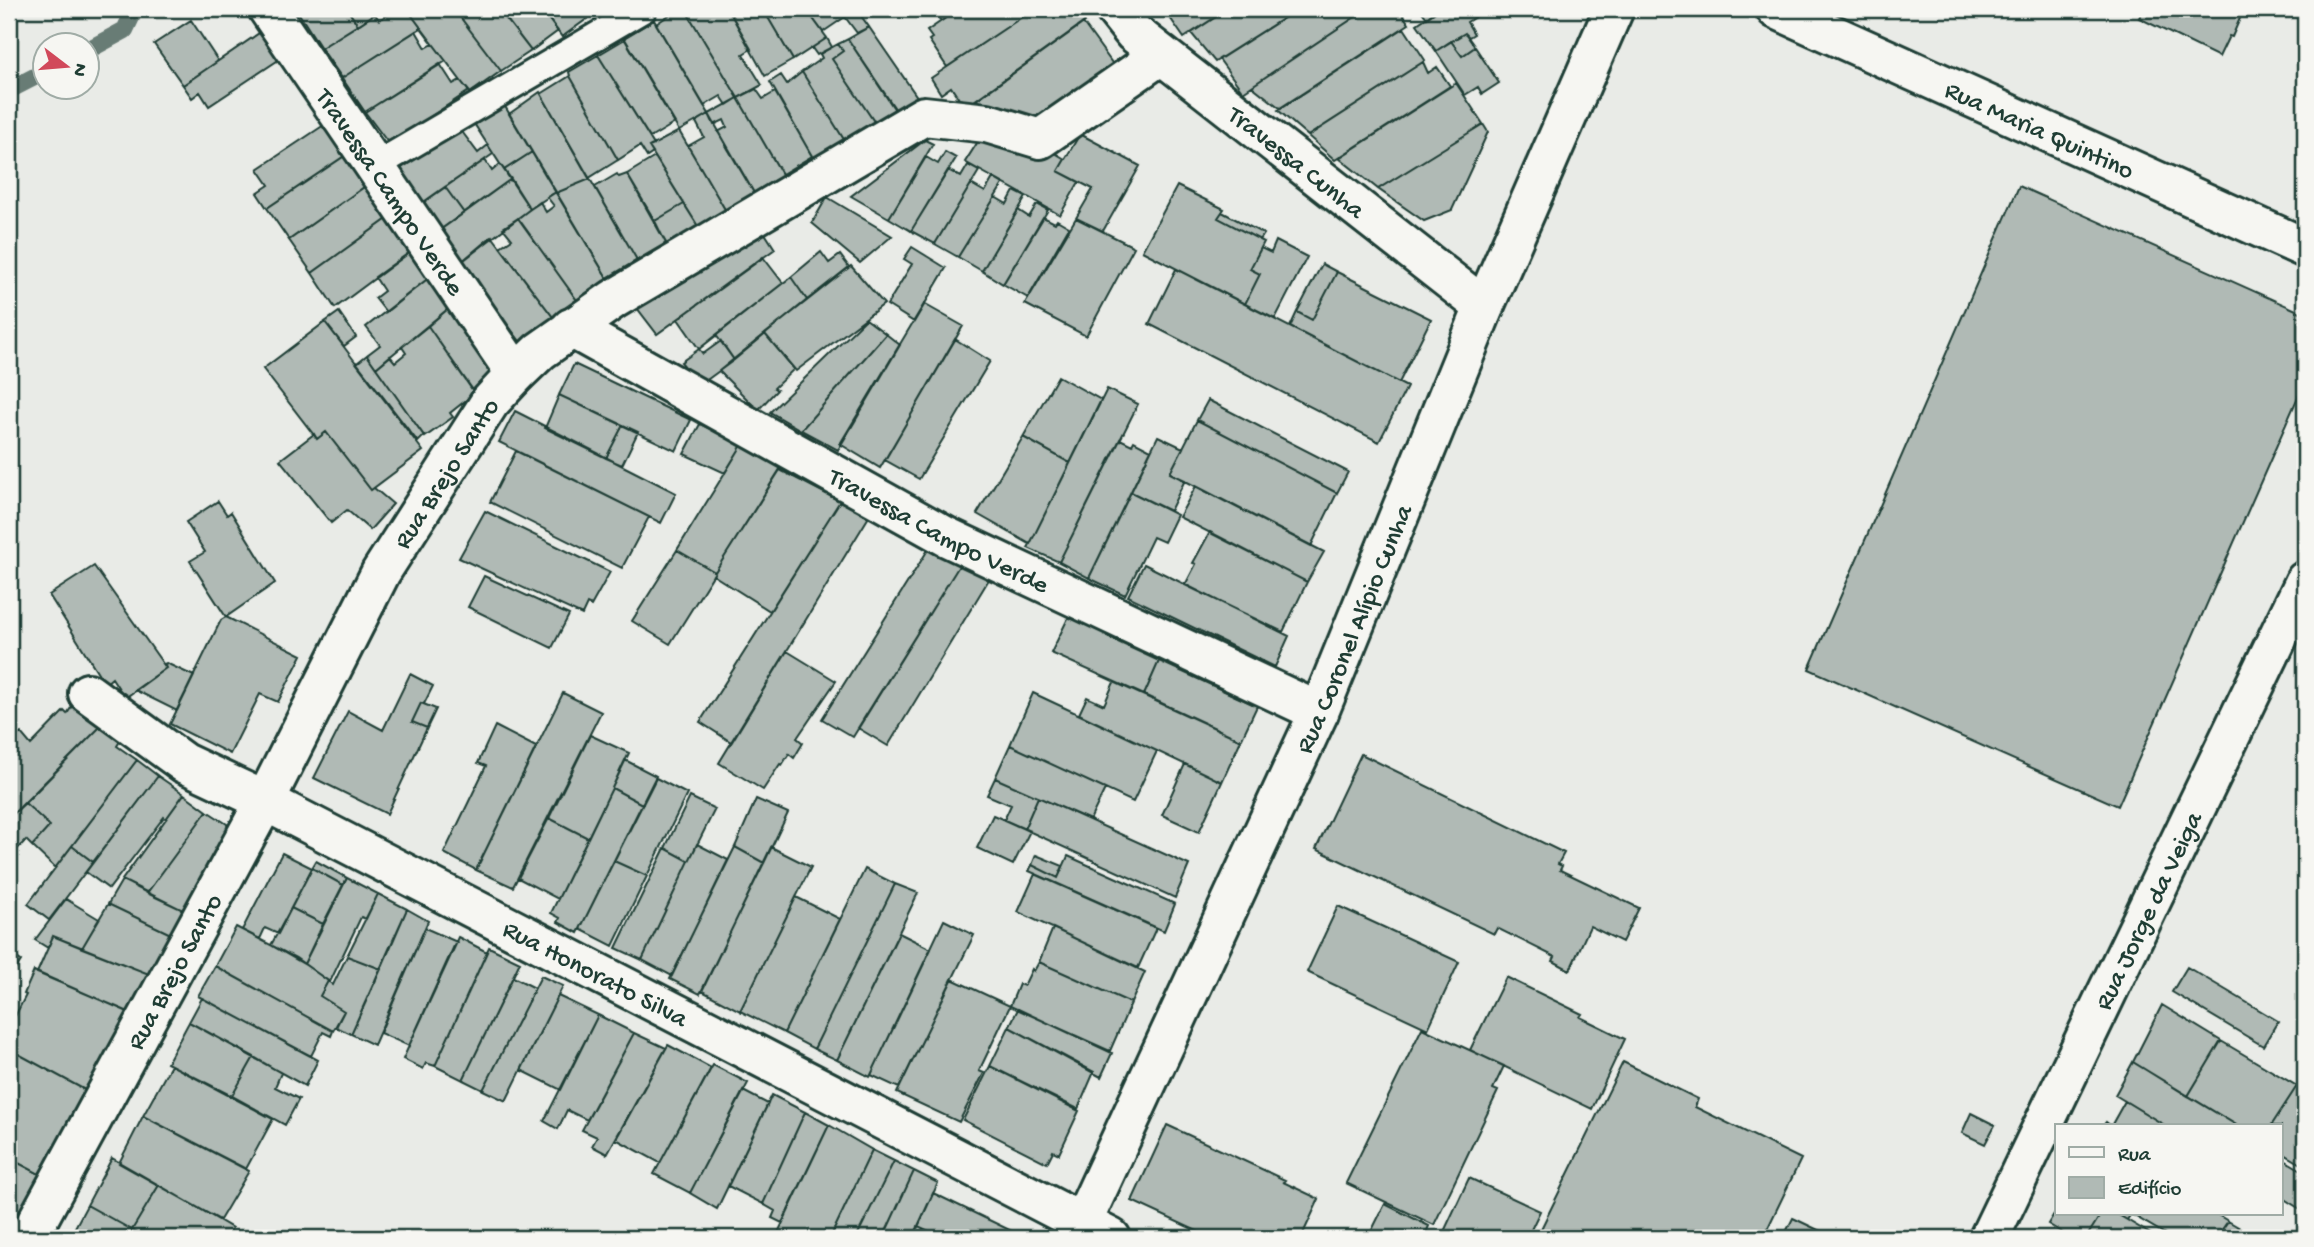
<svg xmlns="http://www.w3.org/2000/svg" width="2314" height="1247" font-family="'Gochi Hand',sans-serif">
	<rect width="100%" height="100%" fill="#e9ebe7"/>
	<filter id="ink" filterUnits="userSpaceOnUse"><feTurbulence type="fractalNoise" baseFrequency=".0143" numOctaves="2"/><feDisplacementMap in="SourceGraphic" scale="14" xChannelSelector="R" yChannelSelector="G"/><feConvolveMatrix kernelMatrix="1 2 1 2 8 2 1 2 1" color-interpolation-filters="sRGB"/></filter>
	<g filter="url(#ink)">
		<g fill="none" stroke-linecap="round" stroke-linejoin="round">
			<path stroke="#687c75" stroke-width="18" d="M88,50L125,30L135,9
				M9,90L46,71"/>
		</g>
		<path fill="#b0bab5" stroke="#1f3d34" stroke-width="2" d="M296,9H347L358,25L321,48Z
			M347,9H382L358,25Z
			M397,9H407L421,28L342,78L321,48L375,14L379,20Z
			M407,9H454L501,71L470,93Z
			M454,9H499L531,51L501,71Z
			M503,9H541L558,31L531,51L500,11Z
			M541,9H592L595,13L562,37Z
			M678,9H685L738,98L727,105L721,96L704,106L656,24Z
			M685,9H728L751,49L743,54L762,85L738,98Z
			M728,9H763L793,60L765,76Z
			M763,9H806L827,38L793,60Z
			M806,9H856L869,27L857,33L845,17L823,32Z
			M915,9H930L920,16Z
			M932,9H959L941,21Z
			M959,9H1034L947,67L929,40L932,38L927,31Z
			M1034,9H1077L1085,22L965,108L951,87L941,94L931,78Z
			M1164,9H1228L1184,38Z
			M1228,9H1298L1215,62L1191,33Z
			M1298,9H1367L1243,92L1219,59Z
			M1367,9H1394L1398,14L1401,12L1409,24L1280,108L1252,86Z
			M1420,9H1439L1427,18Z
			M1439,9H1488L1467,22L1474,34L1469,37L1465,33L1436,51L1417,24Z
			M2143,9H2244L2232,37L2229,36L2219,57L2139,18Z
			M191,20L218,61L183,85L154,44Z
			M654,20L709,114L679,131L624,38Z
			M1083,23L1120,74L1038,133L967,106Z
			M869,27L924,107L901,119L848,39Z
			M1404,28L1425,60L1423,62L1308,136L1278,110Z
			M265,29L283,57L209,106L200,92L192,98L183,85Z
			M416,31L426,48L433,44L446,61L365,112L342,78Z
			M1465,33L1475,47L1462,56L1451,41Z
			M827,38L832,47L817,55L812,48Z
			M625,39L675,123L650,138L598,55Z
			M848,39L900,116L879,129L832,59L843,51L838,44Z
			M1451,41L1462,56L1475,47L1499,83L1482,94L1478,87L1465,95L1436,51Z
			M838,44L843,51L832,59L879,129L848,146L802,72L822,58L820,54Z
			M598,55L654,145L649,147L653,153L647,157L640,146L618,160L570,76L569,72Z
			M1423,62L1428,73L1437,67L1450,86L1335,160L1308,136Z
			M440,64L453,84L460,80L469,91L389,144L365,112Z
			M802,72L848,146L817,165L770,82L781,75L787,84Z
			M570,76L618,160L589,178L541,94Z
			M1456,83L1483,124L1378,189L1339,158Z
			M756,89L763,99L775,92L812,156L782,174L738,98Z
			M540,92L590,179L556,193L509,114Z
			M738,98L787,183L758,200L718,132L727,127L724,120L714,125L709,114Z
			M503,103L532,152L504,170L473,122Z
			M709,114L758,200L730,218L688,146L704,137L696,122Z
			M1483,124L1488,132L1452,210L1424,221L1378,189Z
			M324,125L346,155L267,208L257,193L269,185L258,169Z
			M988,126L1028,137L1065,159L1058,171L1079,182L1060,215L965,162Z
			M460,129L478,153L488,145L493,154L418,206L394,173Z
			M679,131L729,216L701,231L649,147Z
			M1080,134L1140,166L1103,231L1076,218L1093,189L1058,171Z
			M925,140L933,144L889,218L851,196Z
			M532,152L556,192L530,209L504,170Z
			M945,152L956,158L911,231L889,218L926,157L938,164Z
			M346,155L367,185L289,240L267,208Z
			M655,157L684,204L655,221L627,174Z
			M485,160L492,171L500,164L511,179L464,213L445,187Z
			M968,165L979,171L935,244L911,231L948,170L961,177Z
			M617,174L619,177L627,174L666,243L637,260L595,187Z
			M993,178L1003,184L958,257L935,244L971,184L985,192Z
			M511,179L530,209L460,263L437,232Z
			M590,179L637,260L607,278L556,193Z
			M367,185L390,217L312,273L289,240Z
			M1177,186L1224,209L1218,218L1264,242L1250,269L1260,274L1245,304L1142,251Z
			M2019,186L2305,314V381L2118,806L1809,669Z
			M445,187L464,213L437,232L418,206Z
			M1014,191L1026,197L982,271L958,257L995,197L1007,204Z
			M556,192L609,281L579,303L518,218L540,202L546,212L554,206L547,197Z
			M827,197L892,236L860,263L812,223Z
			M684,204L701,231L668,248L655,221Z
			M1037,204L1048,210L1003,284L982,271L1018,210L1029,217Z
			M1222,212L1264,234L1260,240L1218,218Z
			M390,217L413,250L335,308L312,273Z
			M1043,217L1055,223L1057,220L1069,227L1028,298L1003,284Z
			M518,218L579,303L556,321L500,247L512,239L503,228Z
			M1076,218L1134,247L1086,336L1025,304Z
			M761,227L775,249L657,334L634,304Z
			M492,236L556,321L523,345L460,263Z
			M1276,241L1307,257L1275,319L1245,304L1260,274L1250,269L1261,248L1271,253Z
			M912,247L946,268L914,322L887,305L912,264L904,259Z
			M413,250L431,276L386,312L375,298L384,291L375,277Z
			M821,252L829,263L840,255L849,267L807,300L791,277Z
			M763,257L783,283L699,349L678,319Z
			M1322,264L1337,272L1312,320L1297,312Z
			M851,266L884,304L796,371L765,334Z
			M1176,269L1407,387L1379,442L1149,324Z
			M1337,272L1431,319L1399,383L1290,327L1297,312L1312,320Z
			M435,273L455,303L376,368L367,355L380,345L366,327Z
			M791,277L807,300L734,360L716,335Z
			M455,303L500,368L473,391L428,326Z
			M924,304L963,326L880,468L840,444Z
			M339,312L356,337L344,346L325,322Z
			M866,319L886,334L801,430L770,412Z
			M325,322L423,451L371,490L326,432L317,439L263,369Z
			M428,326L475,393L450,413L453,417L425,437L376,368L390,356L395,362L406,353L402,347Z
			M765,334L794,369L774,388L777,390L758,410L719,371Z
			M886,334L900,345L838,450L801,430Z
			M955,339L990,361L919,479L885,460Z
			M721,341L734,360L700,385L681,362L699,349L703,354Z
			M367,355L424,436L418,442L357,363Z
			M574,364L691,420L676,451L559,395Z
			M1058,376L1101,400L1070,463L1023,437Z
			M1107,389L1138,404L1059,562L1028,548Z
			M559,395L623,425L606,458L545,428Z
			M1208,400L1348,472L1337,493L1197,420Z
			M515,411L676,493L661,523L499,442Z
			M1197,420L1337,493L1311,546L1170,473Z
			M700,424L742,445L725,473L684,454Z
			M623,425L638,432L622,465L606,458Z
			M326,432L371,490L374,488L393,504L370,530L347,510L331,523L280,460L314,434L317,439Z
			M1158,436L1183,448L1170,473L1185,480L1170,511L1131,492Z
			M1023,437L1070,463L1030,544L977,514Z
			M1120,439L1132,445L1134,441L1151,450L1089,578L1059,562Z
			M742,445L782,466L715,572L677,550Z
			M516,451L649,517L622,568L490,502Z
			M780,470L840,501L770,611L713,575Z
			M1196,486L1324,552L1307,582L1179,517Z
			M1131,492L1177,515L1164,542L1153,537L1125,595L1089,578Z
			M218,501L227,515L231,512L275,583L226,617L190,561L205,552L186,522Z
			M840,501L870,515L731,742L700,722Z
			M485,511L610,572L591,606L587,604L582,615L459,558Z
			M1210,532L1307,582L1283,632L1185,585L1196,564L1193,563Z
			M931,545L962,561L853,737L822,719Z
			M677,550L715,572L670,644L632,621Z
			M962,561L991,576L888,746L858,728Z
			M1144,564L1289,636L1275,667L1128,596Z
			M94,566L166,668L125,698L112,678L105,684L49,595Z
			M484,576L569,615L552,648L468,607Z
			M1071,612L1109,631L1107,637L1159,661L1144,695L1051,653Z
			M226,617L302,655L278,702L260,694L230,754L170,724L221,620Z
			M787,651L836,681L797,738L803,743L794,758L789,754L782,765L780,764L763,790L719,763Z
			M1159,661L1257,706L1241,740L1144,695Z
			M166,663L194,676L177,711L135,690L166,668L164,664Z
			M410,674L433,686L424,704L421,703L412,722L427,728L387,814L314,778L348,711L383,730Z
			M1114,682L1241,740L1222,782L1079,714L1087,697L1104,705Z
			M563,693L601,712L513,887L476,870Z
			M1033,693L1157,751L1133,802L1010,745Z
			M76,700L104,723L9,818V741L21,733L31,745L64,711L67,714Z
			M421,703L436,709L427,728L412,722Z
			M104,723L122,738L117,746L137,760L55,868L32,846L50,826L25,803Z
			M495,726L536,747L476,870L444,853L486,766L478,763Z
			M590,735L629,753L588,838L549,818Z
			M1010,745L1105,789L1090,820L995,778Z
			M1361,754L1564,853L1558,864L1562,866L1560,870L1639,908L1622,942L1590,926L1570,970L1553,961L1555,957L1497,928L1494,934L1316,849Z
			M137,760L158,776L93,862L72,846Z
			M625,760L656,776L642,804L612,788Z
			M1185,764L1222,782L1199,832L1162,815Z
			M158,776L184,794L166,819L164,817L109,889L86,872Z
			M656,778L687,794L647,876L614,861Z
			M995,778L1038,797L1024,829L1004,820L1011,805L987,795Z
			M612,788L642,804L578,933L558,922L560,918L551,913Z
			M184,794L207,811L147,893L122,880Z
			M690,797L715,809L689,861L665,848Z
			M1038,797L1189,865L1175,898L1024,829Z
			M756,799L788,813L764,863L735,847Z
			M25,803L50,826L32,846L26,840L9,858V818Z
			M207,811L227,824L230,841L185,911L147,893Z
			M993,815L1030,831L1013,865L977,848Z
			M549,818L588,838L558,899L518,878Z
			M697,844L728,860L672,976L642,960Z
			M72,846L93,862L49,920L28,904Z
			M735,847L764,863L700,994L670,979Z
			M771,847L811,867L740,1011L702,991Z
			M665,848L689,861L642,960L616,948Z
			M282,853L312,868L278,934L265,928L260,939L242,930Z
			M1036,855L1063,866L1058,878L1032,865Z
			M1068,856L1175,904L1164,931L1029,871L1032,865L1058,878Z
			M316,861L347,878L343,885L312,868Z
			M614,861L647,876L613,946L580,929Z
			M312,868L343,885L323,924L291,908Z
			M865,869L895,884L814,1049L784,1033Z
			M1035,874L1156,928L1138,968L1018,912Z
			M347,878L378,894L366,919L361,917L330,982L304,964Z
			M122,880L185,911L177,937L108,904Z
			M895,884L918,893L837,1060L814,1049Z
			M378,894L407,909L381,969L347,956Z
			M796,897L840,919L784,1033L740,1011Z
			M66,899L99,919L82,948L53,936L48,948L35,940Z
			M108,904L177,937L154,976L82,948Z
			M1338,906L1459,962L1428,1029L1307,972Z
			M291,908L323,924L304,964L271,945Z
			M407,909L428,921L374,1045L351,1034Z
			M944,920L974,935L899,1088L871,1075Z
			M236,927L296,958L328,981L320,996L344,1011L333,1031L215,966Z
			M425,928L457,942L409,1046L380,1033Z
			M1053,928L1145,972L1131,1003L1039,962Z
			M899,933L931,949L870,1077L837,1060Z
			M53,936L154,976L138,1016L37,973Z
			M458,937L487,952L435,1066L426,1063L423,1069L403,1059Z
			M489,947L520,962L463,1080L435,1066Z
			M9,952L21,961L9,979Z
			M347,956L381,969L351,1034L336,1027L344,1011L320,996L328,981L333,985Z
			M1039,962L1131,1003L1110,1051L1010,1006L1019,984L1024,986L1032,969L1034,971Z
			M215,966L333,1031L331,1036L323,1032L311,1056L198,996Z
			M2187,967L2278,1021L2263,1046L2172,992Z
			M34,971L128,1012L85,1090L9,1049V1028L26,995L24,994Z
			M541,976L563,986L506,1101L483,1090Z
			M513,977L535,988L483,1090L463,1080Z
			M1506,977L1582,1014L1580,1017L1625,1039L1592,1109L1470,1050Z
			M952,979L1010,1006L979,1071L984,1073L959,1122L897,1093Z
			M558,996L598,1015L561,1090L521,1070Z
			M202,998L318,1060L305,1086L189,1022Z
			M2162,1005L2221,1041L2188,1096L2133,1062Z
			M1018,1009L1112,1053L1101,1077L1009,1027Z
			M598,1015L634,1033L587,1120L567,1110L558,1129L544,1121Z
			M189,1022L254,1057L232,1096L167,1063Z
			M1009,1027L1094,1072L1078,1109L990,1066Z
			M1422,1028L1504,1066L1493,1089L1498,1091L1434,1225L1346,1183Z
			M634,1033L666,1048L607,1154L592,1146L597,1137L582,1130Z
			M2221,1041L2297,1086L2271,1126H2238L2188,1096Z
			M668,1045L711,1068L660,1163L616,1139Z
			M9,1049L85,1090L41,1175L9,1158Z
			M254,1057L281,1073L275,1087L299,1099L285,1125L232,1096Z
			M1623,1062L1698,1099L1695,1107L1801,1159L1763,1238L1537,1237Z
			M2133,1062L2136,1064L2238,1126H2166L2115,1095Z
			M171,1065L273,1119L246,1169L143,1116Z
			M713,1065L748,1083L690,1193L654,1174Z
			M990,1066L1079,1111L1059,1154L1053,1151L1047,1163L963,1120Z
			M2297,1086L2305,1091V1166L2281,1152V1126H2271Z
			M743,1091L768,1104L717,1209L690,1193Z
			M772,1095L805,1112L763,1204L728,1186Z
			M2125,1101L2166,1126H2103L2106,1122L2111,1126Z
			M805,1112L829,1125L782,1223L772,1218L775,1211L763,1204Z
			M1971,1113L1995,1125L1985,1144L1962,1133Z
			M143,1116L249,1171L220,1220L119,1163Z
			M829,1125L872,1150L830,1238L776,1237Z
			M1167,1125L1285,1180L1283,1182L1319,1199L1301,1238H1212L1132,1201Z
			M872,1150L894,1161L856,1238H830Z
			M9,1158L47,1178L26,1220L9,1212Z
			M112,1158L159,1185L132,1230L87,1205Z
			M2281,1158L2305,1172V1212L2281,1197Z
			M894,1161L914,1171L883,1238H856Z
			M914,1171L938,1183L913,1238H883Z
			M1469,1178L1540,1211L1527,1238H1441Z
			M159,1185L232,1228L227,1238H147L132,1230Z
			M933,1193L1020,1235L1019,1238H944L918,1226Z
			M1385,1204L1429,1226L1424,1238H1368Z
			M87,1205L132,1230L147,1238H83L72,1233Z
			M2057,1209V1214H2101L2086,1238H2071L2048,1224Z
			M2101,1214H2117L2157,1238H2086Z
			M2117,1214H2131L2127,1220Z
			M2131,1214H2216L2228,1221L2216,1238H2172Z
			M1793,1218L1835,1238H1783Z
			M2228,1221L2252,1235L2249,1238H2216Z
			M923,1229L944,1238H919Z
			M66,1230L72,1233L83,1238H61Z"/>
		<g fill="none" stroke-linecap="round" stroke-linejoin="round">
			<defs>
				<path id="lane" d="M375,166L643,9"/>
				<g id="street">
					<path id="s1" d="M268,9L516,374"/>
					<path id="s2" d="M1115,9L1134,33L1484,307"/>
					<path id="s3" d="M1776,9L2305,248"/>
					<path id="s4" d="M571,328L947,537L1319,712"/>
					<path id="s5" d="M88,693L184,763L265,801L1111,1238"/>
					<path id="s6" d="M28,1238L265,801L381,572L490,402L516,374L540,351L614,299L924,116L987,123L1040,139L1161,55"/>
					<path id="s7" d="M1075,1238L1319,712L1484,307L1614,9"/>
					<path id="s8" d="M1989,1238L2305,581"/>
				</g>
			</defs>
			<use href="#lane" stroke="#1f3d34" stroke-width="32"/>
			<use href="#street" stroke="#1f3d34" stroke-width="44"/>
			<use href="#lane" stroke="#f6f6f2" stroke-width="26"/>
			<use href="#street" stroke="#f6f6f2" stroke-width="38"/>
		</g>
	</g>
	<g text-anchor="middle" stroke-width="5" stroke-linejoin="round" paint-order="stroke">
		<g font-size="26" fill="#1f3d34" stroke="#f6f6f2">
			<text dy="9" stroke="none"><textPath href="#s3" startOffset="290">Rua Maria Quintino</textPath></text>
			<text dy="9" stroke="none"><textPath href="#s2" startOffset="238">Travessa Cunha</textPath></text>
			<text dy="9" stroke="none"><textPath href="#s1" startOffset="220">Travessa Campo Verde</textPath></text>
			<text dy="9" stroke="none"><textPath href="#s6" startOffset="872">Rua Brejo Santo</textPath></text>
			<text dy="9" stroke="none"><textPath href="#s4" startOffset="420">Travessa Campo Verde</textPath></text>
			<text dy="9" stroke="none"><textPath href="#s7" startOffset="670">Rua Coronel Alípio Cunha</textPath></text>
			<text dy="9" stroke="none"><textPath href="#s8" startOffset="364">Rua Jorge da Veiga</textPath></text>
			<text dy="9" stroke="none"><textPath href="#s6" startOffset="304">Rua Brejo Santo</textPath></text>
			<text dy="9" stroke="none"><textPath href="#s5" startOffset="581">Rua Honorato Silva</textPath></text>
		</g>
	</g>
	<rect width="2314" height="1247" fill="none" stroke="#f6f6f2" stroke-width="35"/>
	<rect x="18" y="18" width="2279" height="1212" fill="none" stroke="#1f3d34" stroke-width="2.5" filter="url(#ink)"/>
	<rect x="2055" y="1124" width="228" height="91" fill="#f6f6f2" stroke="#a0aca6" stroke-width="2"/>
	<rect x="2069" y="1147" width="35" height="10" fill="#f6f6f2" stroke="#a0aca6" stroke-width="2"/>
	<text x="2118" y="1160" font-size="21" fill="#1f3d34">Rua</text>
	<rect x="2069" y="1177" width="35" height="21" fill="#b0bab5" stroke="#a0aca6" stroke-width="2"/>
	<text x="2118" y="1194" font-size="21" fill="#1f3d34">Edifício</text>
	<g transform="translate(66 66) rotate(106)"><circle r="33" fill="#f6f6f2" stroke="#a0aca6" stroke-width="2"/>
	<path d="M0-5L12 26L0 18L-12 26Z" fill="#d1495b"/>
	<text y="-10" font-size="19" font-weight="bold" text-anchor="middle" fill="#1f3d34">N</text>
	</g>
</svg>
